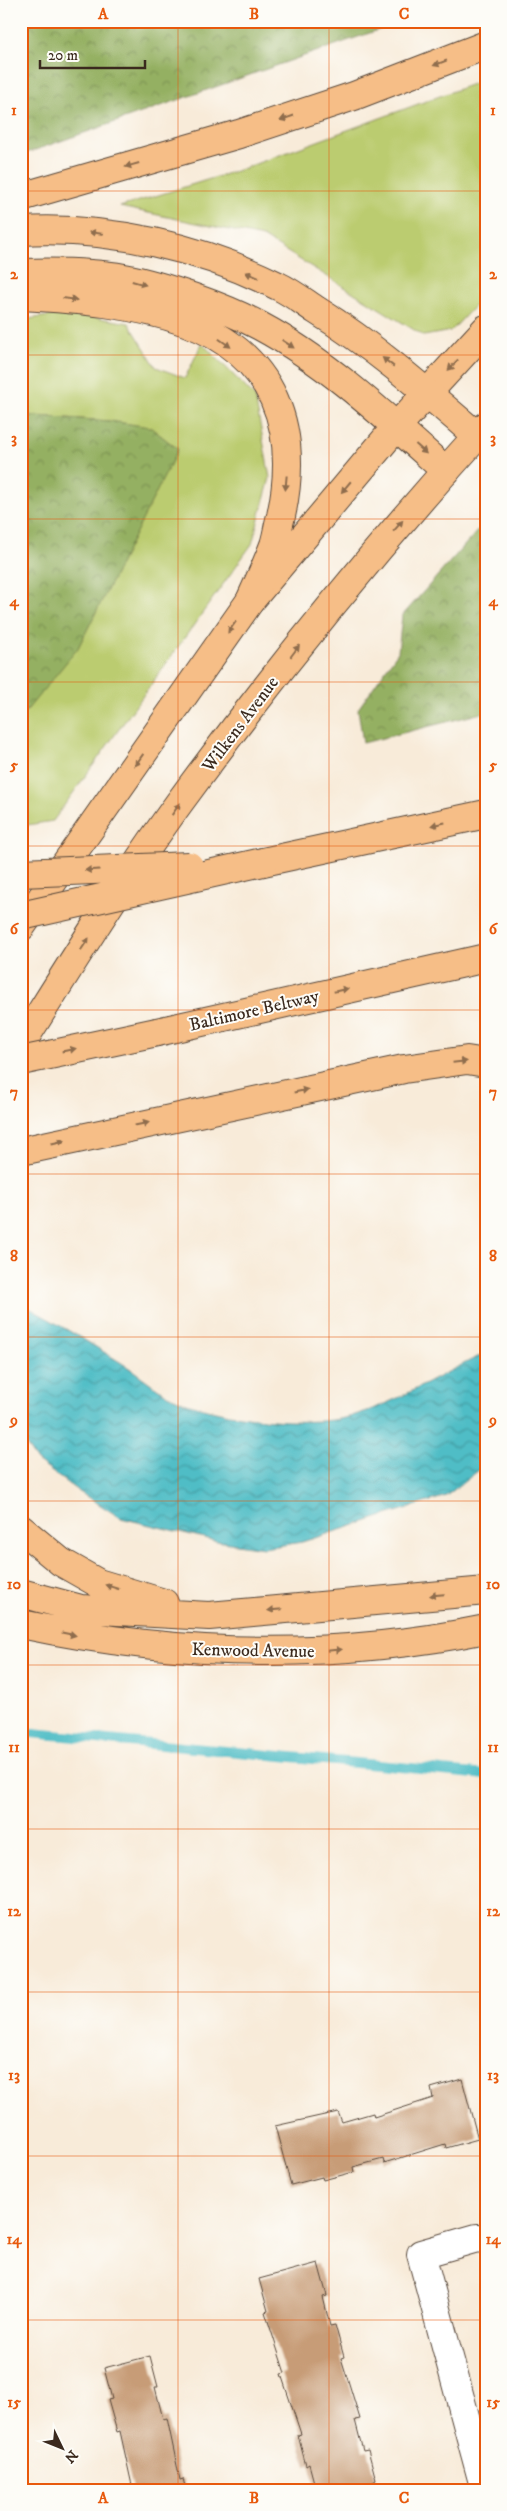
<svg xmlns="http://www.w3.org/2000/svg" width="507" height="2511" font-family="'IM FELL DW Pica',serif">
	<defs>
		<pattern id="forest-crowns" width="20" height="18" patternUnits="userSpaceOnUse" patternTransform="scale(1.25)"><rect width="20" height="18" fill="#94b062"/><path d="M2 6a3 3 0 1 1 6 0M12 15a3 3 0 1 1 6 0" fill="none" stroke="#7a8f50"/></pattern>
		<pattern id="water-waves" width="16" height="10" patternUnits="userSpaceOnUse" patternTransform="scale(1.25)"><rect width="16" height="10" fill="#4fbdc6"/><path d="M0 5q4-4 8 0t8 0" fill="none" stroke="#439aa0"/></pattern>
	</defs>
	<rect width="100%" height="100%" fill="#fdfcf7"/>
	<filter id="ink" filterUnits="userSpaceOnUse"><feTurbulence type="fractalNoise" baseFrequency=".02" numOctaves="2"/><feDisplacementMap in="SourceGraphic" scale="10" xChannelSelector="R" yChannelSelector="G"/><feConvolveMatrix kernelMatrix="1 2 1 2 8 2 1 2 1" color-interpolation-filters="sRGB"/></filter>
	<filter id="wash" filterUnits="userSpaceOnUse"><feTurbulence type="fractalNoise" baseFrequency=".0096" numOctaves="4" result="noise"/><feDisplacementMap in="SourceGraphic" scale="20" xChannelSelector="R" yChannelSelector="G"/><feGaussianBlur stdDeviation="1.12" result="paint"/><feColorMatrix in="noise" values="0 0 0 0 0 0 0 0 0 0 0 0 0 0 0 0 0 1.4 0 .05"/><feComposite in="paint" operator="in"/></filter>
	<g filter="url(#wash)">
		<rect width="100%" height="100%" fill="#f8ebd9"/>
		<path fill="#bbcc6f" stroke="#7b7b46" d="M486,79V294L451,331L424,336L263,237L120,207L239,170Z
			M70,313L129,323L156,367L185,378L202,343L255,397L270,478L252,544L53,821L21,826V713L28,710L110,421L21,415V320Z"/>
		<path fill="url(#forest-crowns)" stroke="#686d40" d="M21,21H404L21,155Z
			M21,415L110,421L150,427L178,449L78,648L27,710L21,713Z
			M486,521V712L363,743L358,709L398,652L402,616Z"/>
		<path fill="url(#water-waves)" stroke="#457472" d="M29,1308C60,1325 90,1343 120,1362C139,1373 161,1394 181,1401C222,1417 306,1428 349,1417C398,1403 440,1374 486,1353V1460L479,1470L446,1496L302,1542L264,1548L217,1541L121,1518L78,1491L37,1461L21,1438V1309Z"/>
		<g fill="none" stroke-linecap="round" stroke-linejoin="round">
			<path stroke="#4fbdc6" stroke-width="10" d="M21,1732L486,1775"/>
		</g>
		<g id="blocks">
			<path fill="#c79c77" d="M462,2079L478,2139L446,2148L445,2144L384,2163L383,2159L353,2167L354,2172L323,2180L322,2177L291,2185L275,2126L338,2112L342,2122L373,2113L374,2117L433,2098L431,2088Z
				M318,2263L327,2296L323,2297L330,2326L335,2325L344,2357L341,2358L360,2419L355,2420L363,2451L368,2450L376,2480L373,2482L375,2490H316L309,2464L306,2466L298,2435L301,2434L281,2374L285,2373L265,2312L268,2311L259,2279Z
				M150,2356L158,2387H155L163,2419L167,2418L180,2480L183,2479L186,2490H133L120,2431L117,2432L108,2400L112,2399L104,2368Z"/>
		</g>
	</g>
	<g filter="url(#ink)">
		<use href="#blocks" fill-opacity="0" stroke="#57473a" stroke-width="1"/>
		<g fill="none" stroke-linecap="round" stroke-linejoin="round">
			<defs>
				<path id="minor" d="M485,2490L421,2254L477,2238L486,2239"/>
				<path id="major" d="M21,927L250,601L397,426L486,329
					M21,1044C72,963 123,880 179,803C275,672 377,546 486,426
					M21,1529L61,1562L98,1583L164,1603
					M21,1593L81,1609L209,1616L486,1591
					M21,1624C176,1657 330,1661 486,1629"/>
				<path id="highway" d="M21,197L239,134L354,96L486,45
					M21,231C108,226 200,247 278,286C291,292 304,302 316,310C374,346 425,391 477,436
					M21,273C55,272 91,272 124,278C162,285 225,307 260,326C329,363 388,419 446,471
					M21,296C76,299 134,303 186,322C275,355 300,429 281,516C278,526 277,536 274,545C267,564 258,583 250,601
					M263,862L486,814
					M157,1032L486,958
					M21,1151L404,1069L467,1060L486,1063"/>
			</defs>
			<use href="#minor" stroke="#57473a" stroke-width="30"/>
			<use href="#major" stroke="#57473a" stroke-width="30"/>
			<use href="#highway" stroke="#57473a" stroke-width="30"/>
			<use href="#minor" stroke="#fff" stroke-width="28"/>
			<use href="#major" stroke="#f6be87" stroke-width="28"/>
			<use href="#highway" stroke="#f6be87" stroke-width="28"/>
			<defs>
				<path id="highway-bridge" d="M21,873L189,866
					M21,916L263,862
					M21,1061L157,1032"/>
			</defs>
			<use href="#highway-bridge" stroke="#57473a" stroke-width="30" stroke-linecap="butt"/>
			<use href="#highway-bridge" stroke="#f6be87" stroke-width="28"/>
		</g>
		<defs><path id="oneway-solid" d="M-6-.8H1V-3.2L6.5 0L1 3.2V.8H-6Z" transform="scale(1.25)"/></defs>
		<g fill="#8f6d4d">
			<use href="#oneway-solid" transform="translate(440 63) rotate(159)"/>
			<use href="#oneway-solid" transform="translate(287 118) rotate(161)"/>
			<use href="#oneway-solid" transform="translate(132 165) rotate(164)"/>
			<use href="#oneway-solid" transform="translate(96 233) rotate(-173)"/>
			<use href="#oneway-solid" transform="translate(252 275) rotate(-157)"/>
			<use href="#oneway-solid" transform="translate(139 283) rotate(16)"/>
			<use href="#oneway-solid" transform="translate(70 299) rotate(8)"/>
			<use href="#oneway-solid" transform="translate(225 343) rotate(35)"/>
			<use href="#oneway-solid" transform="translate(288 344) rotate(33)"/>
			<use href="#oneway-solid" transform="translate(388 362) rotate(-142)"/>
			<use href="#oneway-solid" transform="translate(453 365) rotate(133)"/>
			<use href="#oneway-solid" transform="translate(421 449) rotate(42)"/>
			<use href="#oneway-solid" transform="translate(286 483) rotate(95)"/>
			<use href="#oneway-solid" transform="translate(346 487) rotate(130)"/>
			<use href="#oneway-solid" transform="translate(398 526) rotate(-49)"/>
			<use href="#oneway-solid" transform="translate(232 627) rotate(125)"/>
			<use href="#oneway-solid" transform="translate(295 651) rotate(-53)"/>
			<use href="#oneway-solid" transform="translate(139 760) rotate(125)"/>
			<use href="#oneway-solid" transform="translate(176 809) rotate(-55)"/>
			<use href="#oneway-solid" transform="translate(438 824) rotate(168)"/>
			<use href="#oneway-solid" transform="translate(92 870) rotate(177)"/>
			<use href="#oneway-solid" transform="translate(85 944) rotate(-56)"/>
			<use href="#oneway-solid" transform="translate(341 990) rotate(-13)"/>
			<use href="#oneway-solid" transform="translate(69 1050) rotate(-12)"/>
			<use href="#oneway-solid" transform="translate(460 1062) rotate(-6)"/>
			<use href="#oneway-solid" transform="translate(301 1091) rotate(-12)"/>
			<use href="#oneway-solid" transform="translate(142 1124) rotate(-12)"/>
			<use href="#oneway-solid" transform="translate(58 1142) rotate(-13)"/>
			<use href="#oneway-solid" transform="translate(112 1587) rotate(-163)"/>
			<use href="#oneway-solid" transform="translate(437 1595) rotate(175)"/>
			<use href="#oneway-solid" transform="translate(275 1610) rotate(175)"/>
			<use href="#oneway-solid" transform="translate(69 1634) rotate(12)"/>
			<use href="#oneway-solid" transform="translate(335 1650) rotate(-6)"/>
		</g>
	</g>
	<path fill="none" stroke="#e8590c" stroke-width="1" stroke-opacity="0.55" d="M178,21V2490M329,21V2490M21,191H486M21,355H486M21,519H486M21,682H486M21,846H486M21,1010H486M21,1174H486M21,1337H486M21,1501H486M21,1665H486M21,1829H486M21,1992H486M21,2156H486M21,2320H486"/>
	<g text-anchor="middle" stroke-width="4" stroke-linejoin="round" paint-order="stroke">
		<g font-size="18" fill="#3b2a1e" stroke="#fdfcf7">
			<text transform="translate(240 724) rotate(-53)" y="6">Wilkens Avenue</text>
			<text transform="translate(254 1010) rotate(-13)" y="6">Baltimore Beltway</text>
			<text transform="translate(253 1650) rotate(1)" y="6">Kenwood Avenue</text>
		</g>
	</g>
	<rect width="507" height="2511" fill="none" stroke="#fdfcf7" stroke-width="55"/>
	<g transform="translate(62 2448) rotate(133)" stroke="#fdfcf7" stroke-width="4" paint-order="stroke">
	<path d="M0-4L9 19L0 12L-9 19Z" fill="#3b2a1e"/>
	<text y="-8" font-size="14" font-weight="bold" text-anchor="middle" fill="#3b2a1e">N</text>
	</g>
	<path d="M40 60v8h105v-8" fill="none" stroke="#3b2a1e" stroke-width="2.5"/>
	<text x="48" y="60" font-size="15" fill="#3b2a1e" stroke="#fdfcf7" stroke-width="4" paint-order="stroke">20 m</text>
	<rect x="28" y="28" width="452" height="2456" fill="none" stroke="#e8590c" stroke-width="2"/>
	<g font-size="16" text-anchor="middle" font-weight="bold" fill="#e8590c">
		<text x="103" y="19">A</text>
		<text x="254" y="19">B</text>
		<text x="404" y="19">C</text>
		<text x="14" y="115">1</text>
		<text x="493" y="115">1</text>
		<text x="14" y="279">2</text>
		<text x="493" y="279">2</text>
		<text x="14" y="443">3</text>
		<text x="493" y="443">3</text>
		<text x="14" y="606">4</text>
		<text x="493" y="606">4</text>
		<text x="14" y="770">5</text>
		<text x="493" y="770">5</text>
		<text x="14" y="934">6</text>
		<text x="493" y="934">6</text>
		<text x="14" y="1097">7</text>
		<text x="493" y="1097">7</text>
		<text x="14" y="1261">8</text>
		<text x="493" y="1261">8</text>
		<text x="14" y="1425">9</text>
		<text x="493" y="1425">9</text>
		<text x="14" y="1589">10</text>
		<text x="493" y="1589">10</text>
		<text x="14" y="1752">11</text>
		<text x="493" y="1752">11</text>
		<text x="14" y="1916">12</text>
		<text x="493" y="1916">12</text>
		<text x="14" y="2080">13</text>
		<text x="493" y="2080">13</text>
		<text x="14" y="2244">14</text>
		<text x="493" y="2244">14</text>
		<text x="14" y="2407">15</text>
		<text x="493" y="2407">15</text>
		<text x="103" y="2503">A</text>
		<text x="254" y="2503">B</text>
		<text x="404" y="2503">C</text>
	</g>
</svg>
